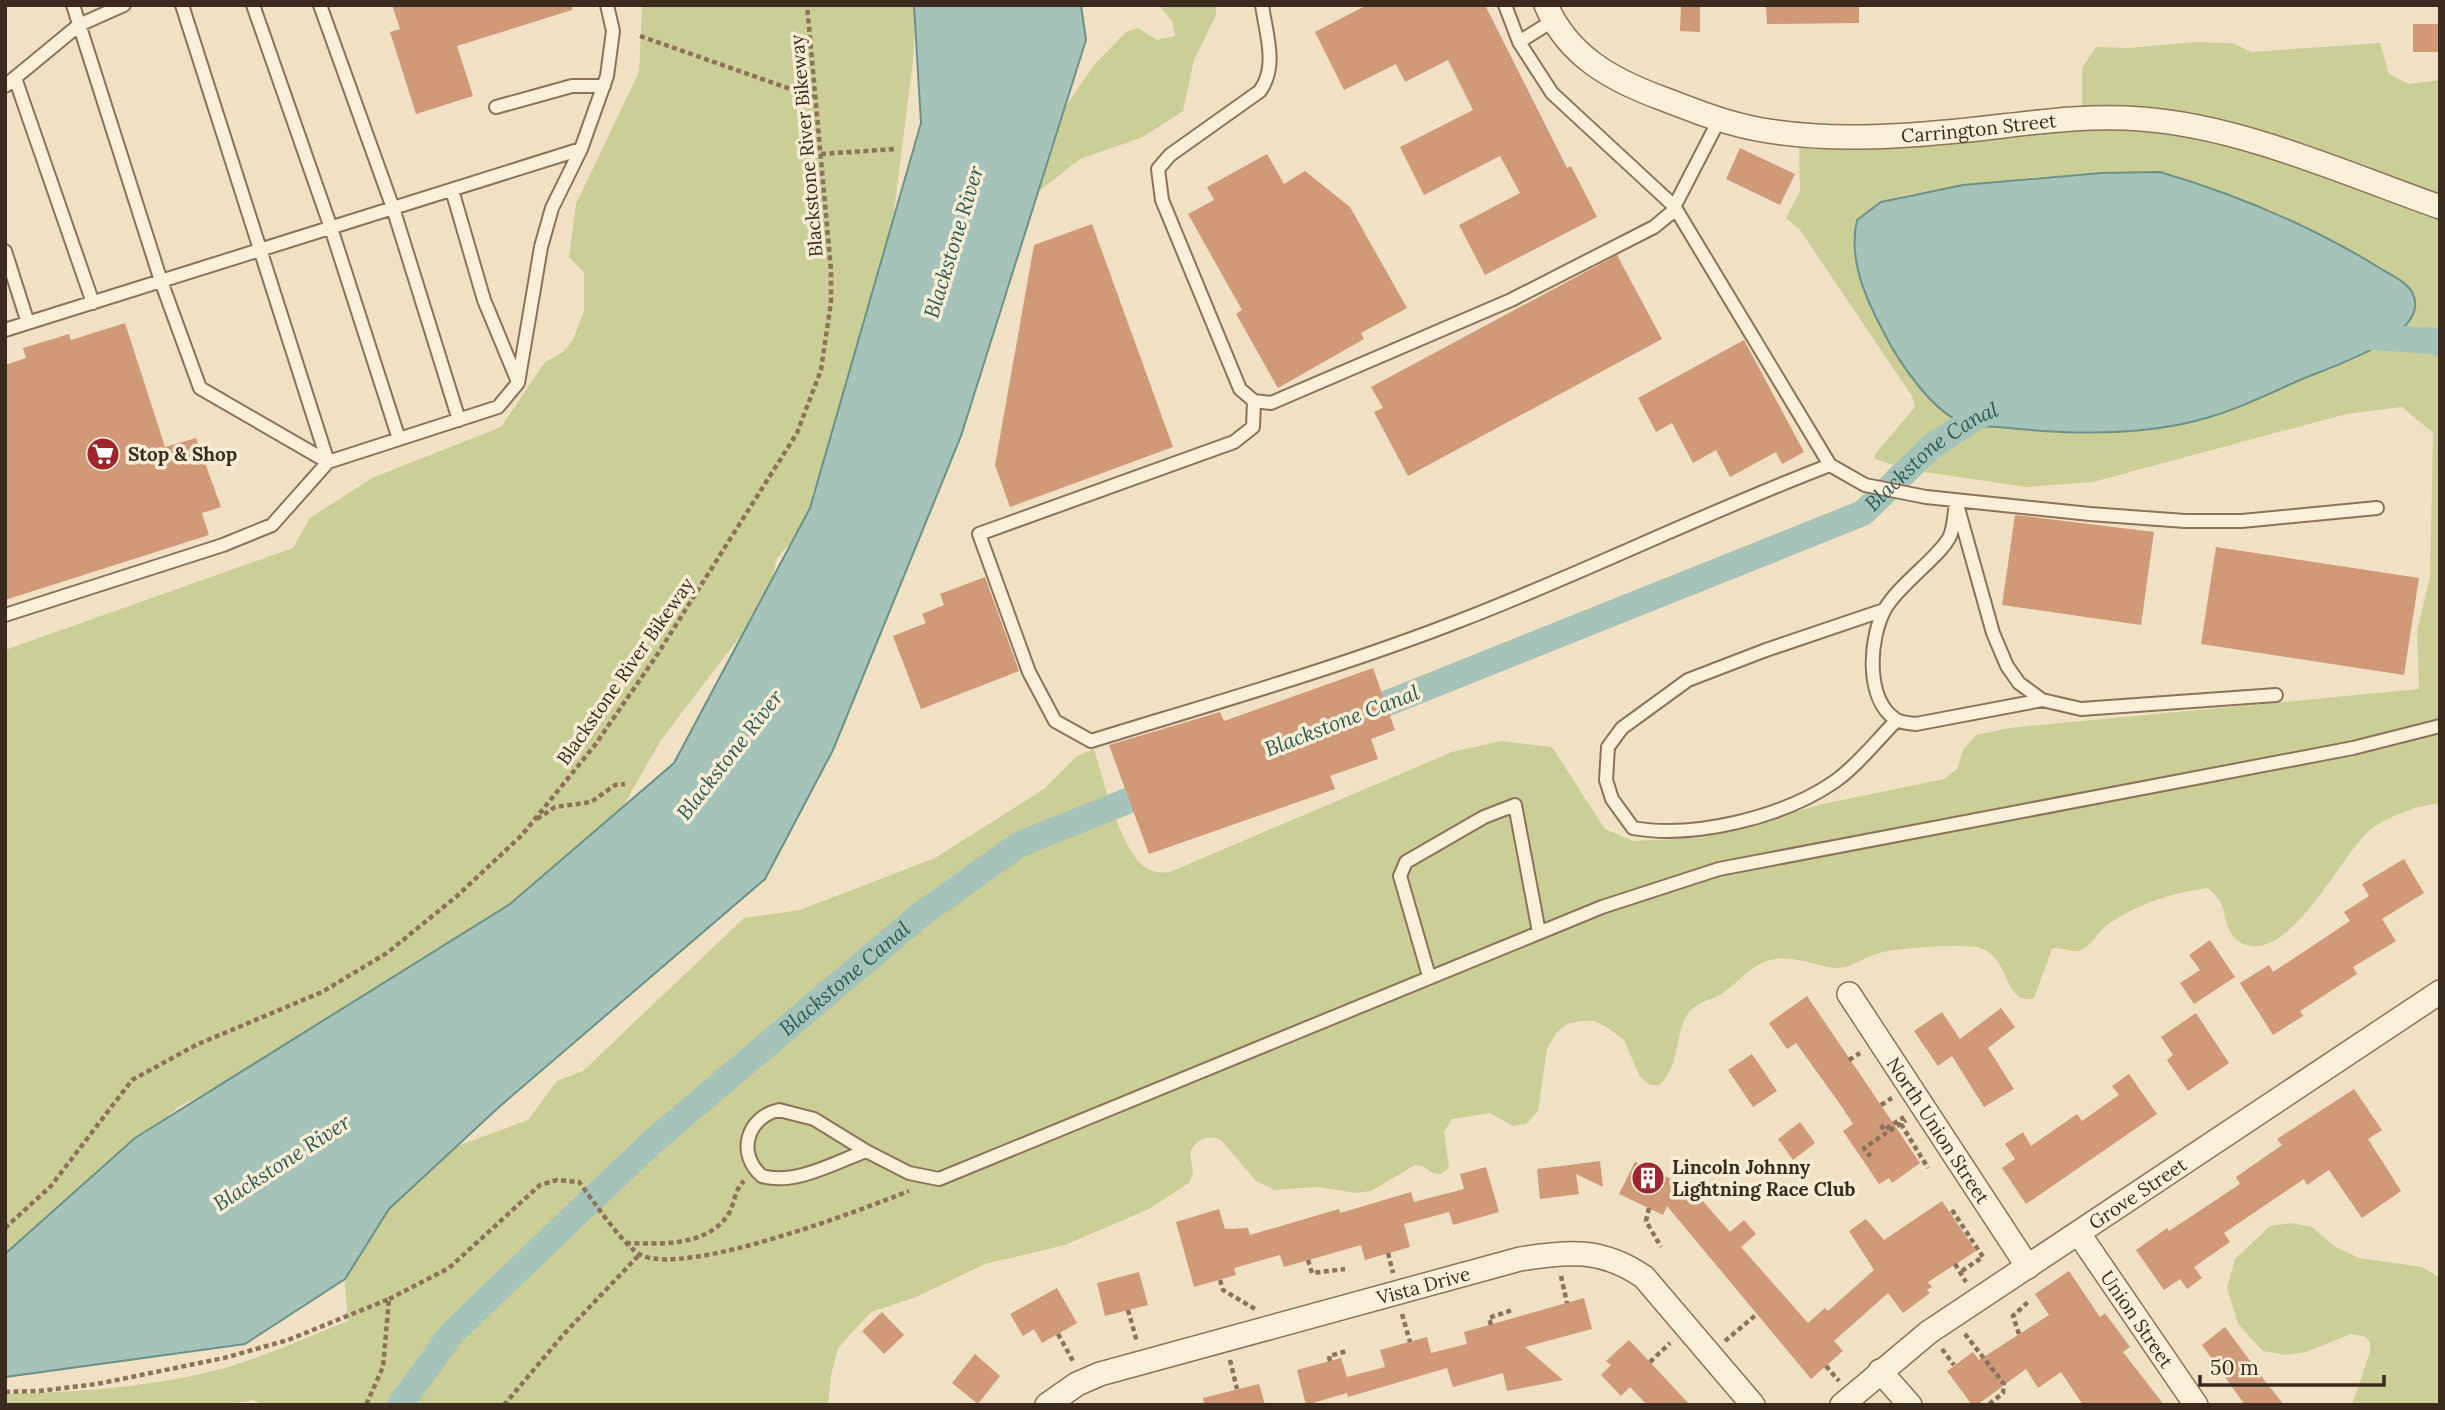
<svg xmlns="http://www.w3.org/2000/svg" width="2445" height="1410" font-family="Lora,serif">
	<rect width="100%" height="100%" fill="#f0e1c4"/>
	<path fill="#cbcf97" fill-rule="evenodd" d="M642,5H916L913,61L883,298L830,471L813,491L811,507L800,532L777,558L771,583L745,630L661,740L620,812L568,871L221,1086L178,1107L155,1127L5,1280V650L293,548L310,518L372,478L501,427L545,362L562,353L573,340L584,311V273L569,257L576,204L639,72Z
		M1159,5H1216V15L1194,60L1183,111L1143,137L1080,159L1001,221L1007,189L1095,64L1126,32L1138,28L1157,40L1175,36L1172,21Z
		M2197,42L2232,43L2252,52L2380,43L2389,74L2409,84L2440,80V803C2417,806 2388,816 2370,830C2341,854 2287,970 2240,942C2224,932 2227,913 2219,900C2216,895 2211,891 2208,888C2171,893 2136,904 2106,926C2097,932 2093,944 2083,949C2072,955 2063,946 2052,949L2034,998C2002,1007 2013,955 1976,947C1959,944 1893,948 1876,954C1863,958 1850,969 1836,968C1813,966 1791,953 1767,961C1749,967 1736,985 1720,995C1711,1000 1698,1002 1691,1010C1674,1028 1681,1067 1659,1085H1650L1640,1077L1624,1040L1605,1026L1594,1021H1581L1567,1024L1557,1032L1547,1049L1538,1111L1526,1124L1513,1126L1490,1113L1452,1119L1444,1132L1449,1167L1441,1174L1432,1173L1423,1166L1415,1165L1371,1191L1356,1193L1317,1187L1275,1190L1256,1181L1221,1140C1207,1134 1197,1139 1190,1152L1193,1174L1189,1183L1149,1209L1065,1245L985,1264L916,1297L871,1312L838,1348L831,1375L828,1405H263L253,1400L226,1405H5V1394C79,1392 157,1387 228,1367C269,1355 309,1336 348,1321L343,1261L344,1235L452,1148L528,1120L557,1081L583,1071L744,918L800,910L935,858L1044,789L1077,756L1094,749C1103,777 1123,864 1153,871C1158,873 1165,872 1170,872L1452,752L1501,741L1552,747L1605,829L1633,841L1701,838L1823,804L1944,779L1957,769L1963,750L1976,735L2009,728L2419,689L2417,631L2430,577L2433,433L2402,407L2346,414L2093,482L2026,487L1905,469L1875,459V454L1915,407L1912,396L1800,230L1786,218L1800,191L1799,135L2082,119V68L2096,47L2127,48ZM2160,172L2271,210L2357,254L2403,282L2358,358L2315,374L1938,407C1893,358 1863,304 1853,238L1881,202L1910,194L2034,177Z
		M2291,1223L2312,1227L2334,1246L2359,1258L2422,1267L2439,1277L2440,1399L2435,1405H2352L2370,1352V1343L2366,1337L2351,1334L2306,1352L2285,1355L2263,1351L2238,1324L2227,1288L2235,1259L2270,1226Z"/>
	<path fill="#a6c3ba" stroke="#6c9287" stroke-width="2" d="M914,5H1081L1086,40L961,436L833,750L765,879L499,1107L389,1209L345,1279L245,1344L5,1377V1254L135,1138L510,904L674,763L810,508L921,123Z
		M2160,172C2238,195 2310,225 2378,267C2389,274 2406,281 2412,292C2435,335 2328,368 2302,379C2269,394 2234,411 2199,420C2136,437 2062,434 1998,427C1988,426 1976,427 1966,424C1933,414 1898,361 1883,331C1865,297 1848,259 1857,220L1881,202L1963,185L2102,173Z"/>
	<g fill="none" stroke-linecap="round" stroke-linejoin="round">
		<g stroke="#a6c3ba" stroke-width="26">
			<path d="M2356,336L2435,341L2440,344"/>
			<path id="s1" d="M1353,717L1863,513L1931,447L1978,416L1997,409"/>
			<path id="s2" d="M400,1405L452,1333L651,1143L919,916L1018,845L1162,787"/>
		</g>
	</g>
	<path fill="#d09978" d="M392,5H572V10L457,46L473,96L416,114L390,32L400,29Z
		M1367,5H1485L1567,168L1571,166L1597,217L1485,275L1459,225L1520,193L1500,156L1424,195L1400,147L1473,110L1448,60L1405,82L1396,64L1344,90L1315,32Z
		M1681,5H1700V32L1680,31Z
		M1766,5H1859V23L1767,24Z
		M2413,24H2440V52H2413Z
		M1740,148L1795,174L1780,205L1726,179Z
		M1267,154L1284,184L1305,171L1350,207L1407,308L1361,333L1364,339L1278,388L1236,314L1242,310L1188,214L1214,200L1207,187Z
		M1092,224L1173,447L1010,507L995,465L1034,245Z
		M1617,255L1662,339L1408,476L1374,412L1383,408L1371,387Z
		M125,323L165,447L196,438L221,507L202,513L209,535L5,600V365L26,358L23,348L69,334L71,340Z
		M1744,340L1804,452L1782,464L1776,452L1730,477L1716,450L1693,463L1672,423L1656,432L1638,398Z
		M2015,515L2154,532L2141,625L2002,605Z
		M2216,547L2419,578L2404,675L2201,644Z
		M985,577L1019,671L921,709L893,636L926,623L922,614L944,605L940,594Z
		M1373,668L1395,730L1371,739L1378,759L1330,776L1335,789L1149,854L1109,745L1220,712L1224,721Z
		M2404,859L2424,893L2382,919L2396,941L2353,967L2357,974L2300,1011L2303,1016L2273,1035L2240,983L2269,965L2273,972L2350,921L2344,912L2369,896L2362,884Z
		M2210,940L2235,977L2194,1004L2180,983L2200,970L2189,955Z
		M1807,996L1920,1163L1892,1183L1889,1178L1879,1184L1843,1131L1853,1124L1842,1107L1796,1043L1787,1049L1769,1023Z
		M2001,1008L2015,1027L1988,1048L2014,1089L1984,1107L1952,1056L1938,1066L1914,1031L1942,1012L1960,1039Z
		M2196,1013L2229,1063L2188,1091L2167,1060L2173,1055L2161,1037Z
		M1752,1054L1777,1091L1753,1107L1728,1070Z
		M2129,1074L2157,1114L2026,1204L2002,1168L2015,1159L2005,1144L2023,1132L2031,1146L2077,1114L2082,1121L2119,1095L2112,1086Z
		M2354,1089L2382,1130L2368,1139L2401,1191L2362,1218L2329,1170L2307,1185L2304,1179L2224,1233L2230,1242L2194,1267L2202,1278L2187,1289L2180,1279L2164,1290L2136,1250L2167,1228L2169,1231L2240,1184L2236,1177L2282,1145L2277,1139Z
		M1800,1122L1815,1143L1793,1160L1778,1139Z
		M1600,1161L1603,1187L1576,1174L1579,1194L1540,1199L1537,1169Z
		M1635,1162L1701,1193L1699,1197L1730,1232L1744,1220L1756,1234L1741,1247L1808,1323L1825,1308L1828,1311L1874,1270L1849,1231L1866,1219L1884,1240L1942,1201L1976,1251L1928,1282L1932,1287L1927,1290L1930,1293L1903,1313L1888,1293L1834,1341L1843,1351L1811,1379L1667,1206L1663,1215L1619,1194Z
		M1486,1167L1499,1212L1453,1225L1449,1212L1404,1224L1410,1247L1365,1260L1361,1245L1284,1267L1280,1255L1234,1268L1236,1275L1194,1287L1176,1222L1219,1209L1225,1229L1248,1228L1250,1235L1339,1209L1340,1213L1411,1192L1414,1202L1464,1189L1460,1174Z
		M2069,1271L2100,1317L2105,1313L2130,1347L2123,1352L2164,1405H2083L2061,1372L2038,1388L2026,1369L1977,1405H1972L1947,1371L1973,1352L1979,1360L2049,1315L2035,1294Z
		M1139,1272L1148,1305L1105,1316L1097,1283Z
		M1057,1288L1077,1323L1042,1343L1034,1329L1023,1336L1010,1314Z
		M1584,1298L1592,1329L1525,1347L1563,1380L1507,1391L1503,1373L1453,1387L1447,1368L1348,1397L1347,1393L1306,1405L1297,1370L1341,1358L1347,1377L1385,1367L1380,1350L1427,1337L1431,1353L1467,1344L1464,1332Z
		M882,1312L904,1335L884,1354L862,1331Z
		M2225,1327L2262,1377L2284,1405H2245L2202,1345Z
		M1629,1340L1650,1362L1690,1405H1647L1630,1387L1621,1396L1601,1375L1611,1365L1606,1361Z
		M975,1354L1000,1376L978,1404L952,1383Z
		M1259,1384L1265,1405H1204L1203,1398Z"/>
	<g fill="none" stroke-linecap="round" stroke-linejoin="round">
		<defs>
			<path id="lane" d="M73,5L161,281L200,388L328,462
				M182,5L328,462
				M253,5L331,228L399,439
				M320,5L393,208L459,420
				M1262,5C1266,34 1278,66 1260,91L1170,155L1158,169L1162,200L1240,389L1254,401L1271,403L1511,300L1654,227L1671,213L1719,120
				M1505,5L1519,42L1552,93L1674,206L1830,465L1865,485L1926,497L2090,514L2185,521H2242L2377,508
				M1519,42L1554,20
				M15,78L93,303
				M5,86L79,25L124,5
				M496,107L572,86H604
				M452,190L484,300L518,382
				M5,251L28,323
				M5,330L581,149
				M1254,401L1253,427L1234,442L979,534L1029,672L1055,721L1091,741C1214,703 1338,668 1459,621C1584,573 1704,513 1830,465
				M1956,501L1993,633L2007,666L2019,683L2042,700L2081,709L2276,695
				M1956,505C1954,514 1954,527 1950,536C1941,556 1899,584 1885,609C1869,638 1865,698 1895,719C1900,723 1909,723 1916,724L2042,700
				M1884,610L1766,650L1688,680L1622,728L1608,747L1606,780L1612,799L1633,828C1694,839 1783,817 1834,782C1857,766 1877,740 1896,721
				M5,615L223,545L272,525L328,462L498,407L518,383L541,247L552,208L581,149L607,76L613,31L607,5
				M1429,976L1400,876L1406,862L1484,817L1515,805L1539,932
				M779,1110L814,1119L866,1151C836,1162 794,1186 762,1176C736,1154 747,1117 779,1110Z
				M866,1151L909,1173L939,1179L1602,907L1719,869L2353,748L2440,726"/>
			<g id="street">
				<path id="s3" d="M1546,5C1568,56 1612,80 1661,98C1693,110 1724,123 1757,129C1824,142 1899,137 1968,130C2025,124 2084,114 2141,119C2241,126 2346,174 2440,207"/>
				<path id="s4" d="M1849,994L2028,1267"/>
				<path id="s5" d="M2079,1234L2196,1405"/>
				<path d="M1880,1371L1910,1405"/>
				<path id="s6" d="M1047,1405L1077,1384L1100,1374L1520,1259C1568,1251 1602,1248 1644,1277L1753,1405"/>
				<path id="s7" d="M1842,1405L1929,1332L2440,992"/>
			</g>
		</defs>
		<use href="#lane" stroke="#8c7259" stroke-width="16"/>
		<use href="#street" stroke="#8c7259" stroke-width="26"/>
		<path stroke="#8c7259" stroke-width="4.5" stroke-dasharray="5 3.5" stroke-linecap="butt" d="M640,36L816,98
			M821,154L895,149
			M537,819L555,807L591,802L615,785L625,784
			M1849,1060L1860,1053
			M1881,1105L1892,1098
			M1901,1124L1928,1168
			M1881,1125L1884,1130L1904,1117
			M1871,1153L1869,1155L1864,1148L1906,1120
			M1649,1208L1646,1221L1661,1247
			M1952,1210L1983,1257L1960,1272
			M5,1228L51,1186L132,1080L196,1045L322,992L387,953L457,896L522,835L595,745L657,655L797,433L821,370L831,302V270L807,5
			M626,1243C660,1244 706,1247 728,1215C735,1204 734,1190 744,1181
			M1388,1253L1393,1273
			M1308,1260L1312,1273L1345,1269
			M1955,1264L1966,1282
			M1561,1276L1567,1303
			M1220,1280L1223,1290L1255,1309
			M389,1299L449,1268L540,1185L557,1180L579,1182C592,1199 625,1248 641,1255C686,1277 861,1210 909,1191
			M1128,1310L1137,1342
			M1402,1314L1410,1342
			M1491,1325L1489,1318L1512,1310
			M1058,1334L1073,1361
			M1965,1334L2004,1384L2003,1393L1988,1405
			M2019,1334L2013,1316L2029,1301
			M1725,1341L1757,1314
			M1942,1349L1954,1365
			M1230,1360L1237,1389
			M1330,1361L1329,1356L1347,1351
			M1650,1362L1670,1343
			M1826,1366L1839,1381
			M5,1392L39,1391L97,1384L224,1358L288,1340L389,1299L383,1367L366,1405
			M504,1405L563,1335L639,1255"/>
		<use href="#lane" stroke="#faefd8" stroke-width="12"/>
		<use href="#street" stroke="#faefd8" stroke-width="23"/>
	</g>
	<defs>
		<symbol id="supermarket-disc" viewBox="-11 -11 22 22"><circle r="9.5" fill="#9e262c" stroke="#f7ecd4"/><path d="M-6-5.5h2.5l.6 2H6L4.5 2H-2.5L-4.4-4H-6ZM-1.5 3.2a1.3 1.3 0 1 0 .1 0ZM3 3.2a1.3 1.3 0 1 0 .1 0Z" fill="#fff"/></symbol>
		<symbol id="building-disc" viewBox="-11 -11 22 22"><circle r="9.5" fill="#9e262c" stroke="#f7ecd4"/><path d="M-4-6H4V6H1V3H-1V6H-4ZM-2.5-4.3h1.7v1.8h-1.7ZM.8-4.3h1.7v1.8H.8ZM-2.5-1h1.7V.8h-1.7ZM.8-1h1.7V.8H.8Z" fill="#fff"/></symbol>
	</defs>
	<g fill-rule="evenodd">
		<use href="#supermarket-disc" x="84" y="435" width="38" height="38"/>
		<use href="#building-disc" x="1629" y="1159" width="38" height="38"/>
	</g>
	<g text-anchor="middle" stroke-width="7" stroke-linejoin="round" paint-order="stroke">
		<g font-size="19" fill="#3b2b1e" stroke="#f7ecd4">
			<text dy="7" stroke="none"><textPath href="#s3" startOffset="476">Carrington Street</textPath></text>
			<text transform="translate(806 146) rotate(-95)" y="7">Blackstone River Bikeway</text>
			<text transform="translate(625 671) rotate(-55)" y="7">Blackstone River Bikeway</text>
			<text dy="7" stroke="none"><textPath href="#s4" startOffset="163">North Union Street</textPath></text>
			<text dy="7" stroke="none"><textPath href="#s7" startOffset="364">Grove Street</textPath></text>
			<text dy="7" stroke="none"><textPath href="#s6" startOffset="397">Vista Drive</textPath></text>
			<text dy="7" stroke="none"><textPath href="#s5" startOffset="103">Union Street</textPath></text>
		</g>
		<g font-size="19" font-weight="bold" fill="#3b2b1e" stroke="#f7ecd4" text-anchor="start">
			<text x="128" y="461">Stop &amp; Shop</text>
			<text x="1672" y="1174">Lincoln Johnny<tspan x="1672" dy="22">Lightning Race Club</tspan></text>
		</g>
		<g font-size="21" font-style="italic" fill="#2d5c57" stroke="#f7ecd4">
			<text transform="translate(954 242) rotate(-73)" y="7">Blackstone River</text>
			<text dy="7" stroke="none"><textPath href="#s1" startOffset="639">Blackstone Canal</textPath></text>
			<text transform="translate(1342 721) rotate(-21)" y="7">Blackstone Canal</text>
			<text transform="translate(730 755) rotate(-52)" y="7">Blackstone River</text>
			<text dy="7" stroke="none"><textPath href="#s2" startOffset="618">Blackstone Canal</textPath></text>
			<text transform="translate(282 1163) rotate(-33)" y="7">Blackstone River</text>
		</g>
	</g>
	<rect width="2445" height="1410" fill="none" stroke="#3b2b1e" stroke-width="14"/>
	<path d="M2200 1375v10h184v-10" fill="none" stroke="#3b2b1e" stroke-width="3.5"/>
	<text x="2210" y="1375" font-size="21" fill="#3b2b1e" stroke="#f7ecd4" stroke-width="5" paint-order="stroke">50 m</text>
</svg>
